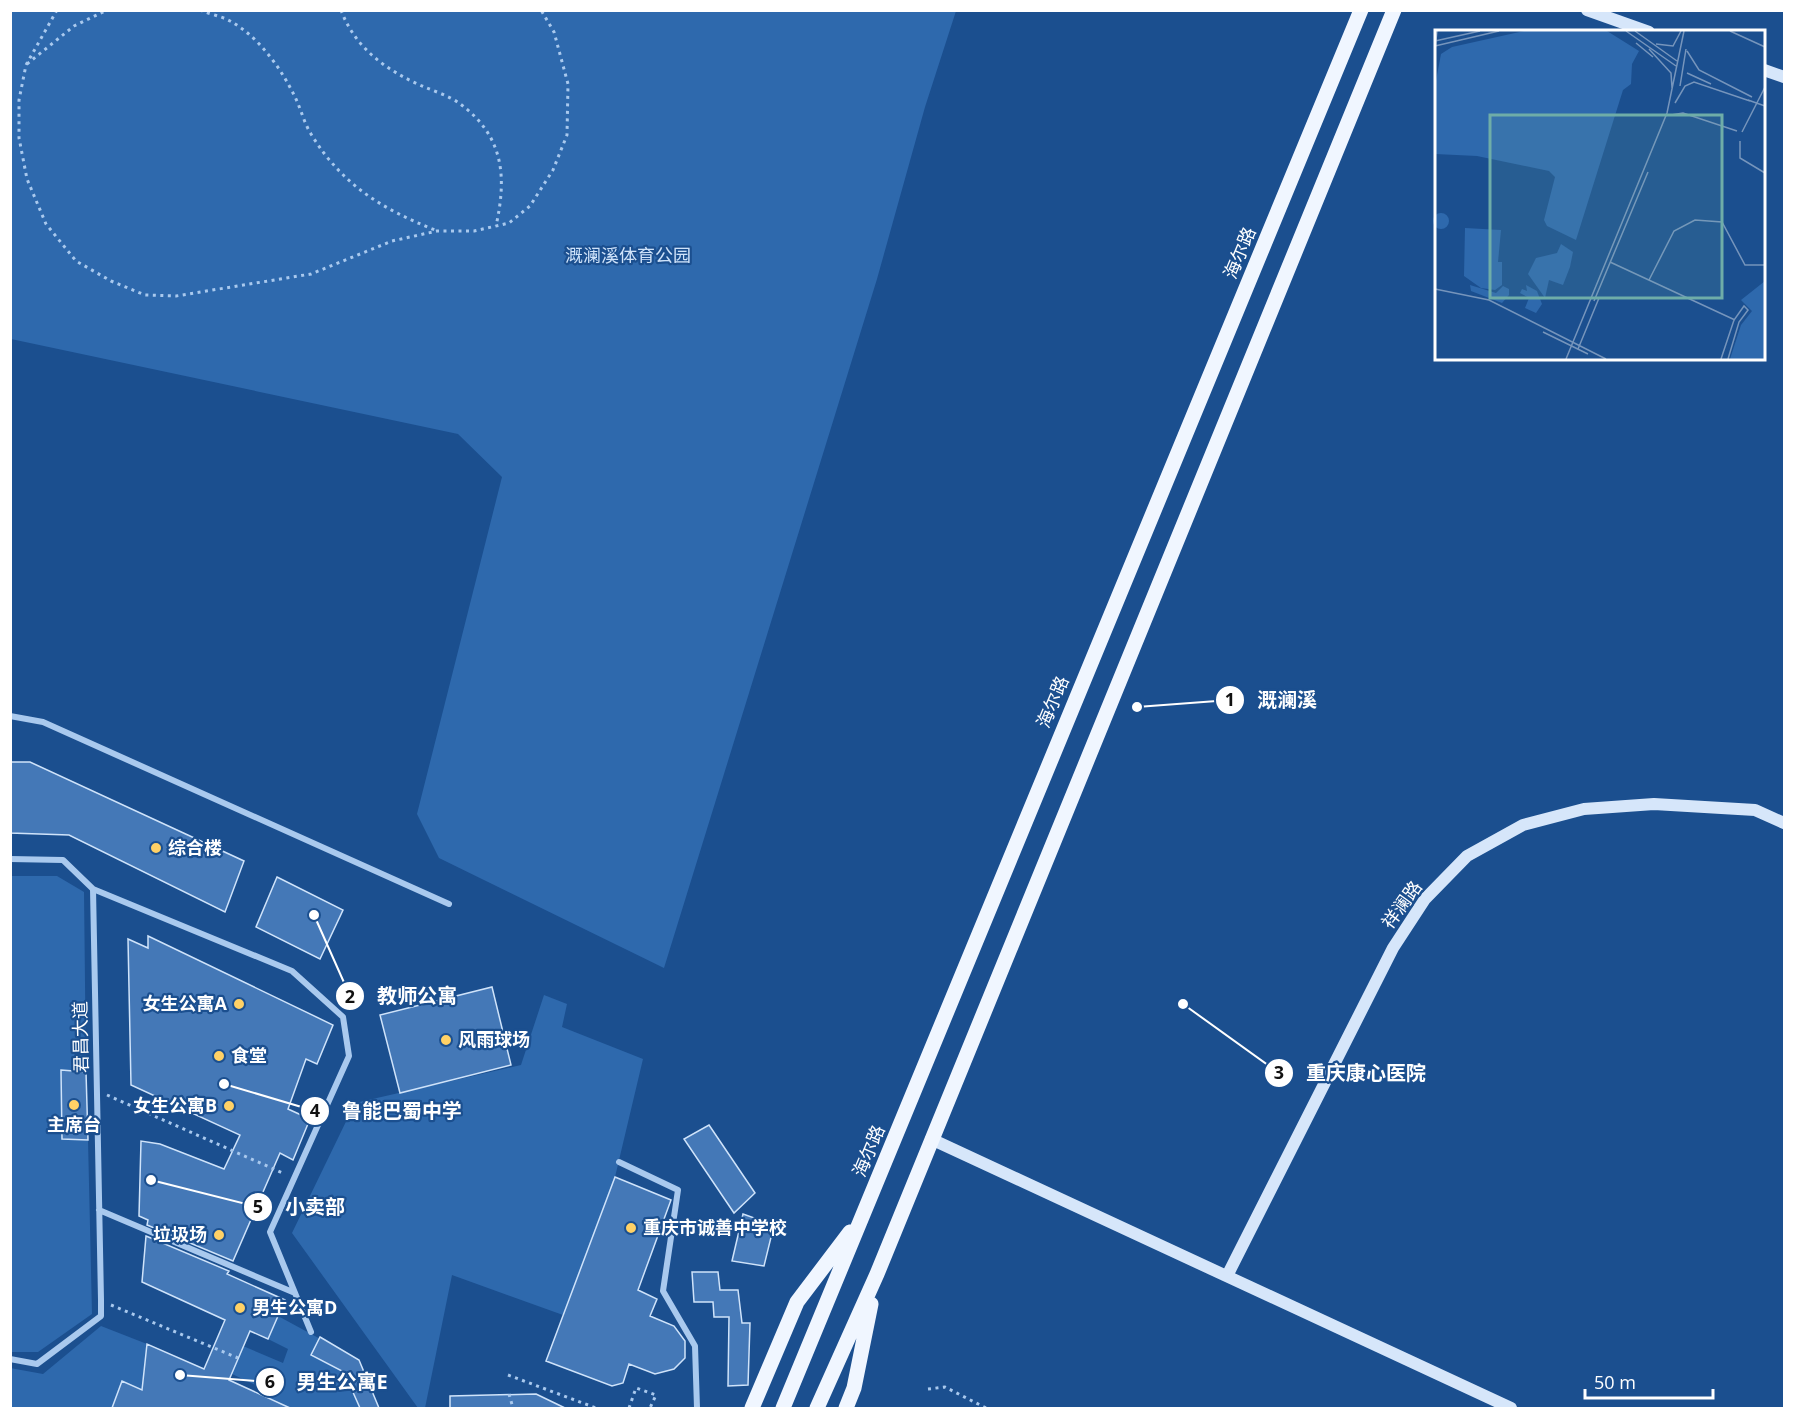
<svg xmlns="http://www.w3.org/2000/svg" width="1795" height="1419" font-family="'Open Sans','Noto Sans SC',sans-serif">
	<rect width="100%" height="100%" fill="#1b4f8f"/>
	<path fill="#2e69ad" d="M11,10L956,11L925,107L877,279L664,968L439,858L417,814L502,477L458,434L11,339Z
		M11,876H57L84,892L86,1072L61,1070L62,1138L88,1140L92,1314L38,1352H11Z
		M544,995L567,1004L562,1027L643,1059L615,1177L563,1315L452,1275L425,1408H418L292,1233L355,1103L521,1065Z
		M278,1316L359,1360L379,1408H290L268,1398L270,1392L232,1374L243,1346L283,1363L288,1349L268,1339Z
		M101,1326L147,1344L142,1390L122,1381L112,1408H11L10,1368L43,1374Z"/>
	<path fill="#4478b7" stroke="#cfe3fa" stroke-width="1.5" d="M10,762H30L244,861L225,912L69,835L10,833Z
		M277,877L343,910L320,959L256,927Z
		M148,936L333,1025L317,1064L306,1059L288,1109L310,1119L293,1160L280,1153L233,1261L147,1225L148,1220L139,1216L141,1141L160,1144L224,1169L240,1135L131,1085L128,939L148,948Z
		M492,987L511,1065L400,1093L380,1015Z
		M61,1070L86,1072L88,1140L62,1139Z
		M709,1125L755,1193L734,1213L684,1139Z
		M615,1177L671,1200L638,1290L657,1299L650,1316L674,1326L685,1341V1358L674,1369L655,1374L629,1364L623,1383L612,1386L546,1361Z
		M743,1214L774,1225L764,1266L732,1261Z
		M146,1236L229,1271L227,1274L285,1300L268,1339L250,1331L229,1380L290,1408H112L122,1381L142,1390L147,1344L204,1369L225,1320L142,1282Z
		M692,1272H718L720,1290H738L742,1323H750L748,1385L728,1386L729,1317H714L713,1302H694Z
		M320,1337L359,1360L379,1408H360L344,1372L311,1355Z
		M536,1394L565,1408H450V1396Z"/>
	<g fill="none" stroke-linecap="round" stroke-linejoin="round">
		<path stroke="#a9c9ee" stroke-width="3" stroke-dasharray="3 4.5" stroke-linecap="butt" d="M57,10L26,65L19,100V138L27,179L46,224L76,261L111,281L145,295L176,296L311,274L392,241L437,231H474L509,223L530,206L553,170L567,135L568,84L554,32L541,10
			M200,10C209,14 221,16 230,21C258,36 281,68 295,97C301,109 304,123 311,134C342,185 382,209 435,230
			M341,10C355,48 386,70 422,86C434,91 449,96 459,103C504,136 507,176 496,226
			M27,64L74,26L107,10
			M107,1095L285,1174
			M111,1305L238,1358
			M508,1375L596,1408
			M928,1389L945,1387L986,1408
			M509,1394L513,1408
			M629,1408L636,1388L656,1395L650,1408"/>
		<path stroke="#a9c9ee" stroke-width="6" d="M10,716L43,722L449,904
			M10,859L63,860L93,889L101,1300V1316L37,1364L10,1359
			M93,889L292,971L343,1017L349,1056L270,1232L311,1332
			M619,1162L678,1190L663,1291L695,1346L697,1408
			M99,1210L295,1293"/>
		<path stroke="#d6e6fa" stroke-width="12" d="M1587,10L1649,32
			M1764,70L1784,77
			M931,1139L1511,1408
			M1227,1276L1393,948L1425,899L1467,856L1523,825L1584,809L1654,804L1755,810L1784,823"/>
		<path stroke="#f0f6ff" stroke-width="15" d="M752,1408L797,1302L850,1232
			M783,1408L1361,10
			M817,1408L877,1274L1394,10
			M846,1408L854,1388L871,1304"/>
	</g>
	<g fill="#ffd166" stroke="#1b4f8f" stroke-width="2">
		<circle cx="156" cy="848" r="6"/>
		<circle cx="239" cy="1004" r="6"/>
		<circle cx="446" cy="1040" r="6"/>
		<circle cx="219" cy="1056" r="6"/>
		<circle cx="74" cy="1105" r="6"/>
		<circle cx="229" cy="1106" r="6"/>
		<circle cx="631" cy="1228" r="6"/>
		<circle cx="219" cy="1235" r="6"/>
		<circle cx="240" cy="1308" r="6"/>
	</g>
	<g text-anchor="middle" stroke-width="4.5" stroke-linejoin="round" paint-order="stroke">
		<g font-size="18" fill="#fff" stroke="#1b4f8f">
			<text transform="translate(1240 253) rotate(-67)" y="6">海尔路</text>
			<text transform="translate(1053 702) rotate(-67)" y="6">海尔路</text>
			<text transform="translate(1402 905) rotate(-54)" y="6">祥澜路</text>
			<text transform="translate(81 1037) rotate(-91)" y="6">君昌大道</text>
			<text transform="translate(869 1151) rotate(-67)" y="6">海尔路</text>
		</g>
		<g font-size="18" fill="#cfe3fa" stroke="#1b4f8f">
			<text x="628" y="262">溉澜溪体育公园</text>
		</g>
		<g font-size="18" font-weight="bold" fill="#fff" stroke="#1b4f8f" text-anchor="start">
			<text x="168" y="854">综合楼</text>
			<text x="227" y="1010" text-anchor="end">女生公寓A</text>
			<text x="458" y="1046">风雨球场</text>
			<text x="231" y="1062">食堂</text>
			<text x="217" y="1112" text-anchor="end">女生公寓B</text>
			<text x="74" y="1131" text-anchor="middle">主席台</text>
			<text x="643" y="1234">重庆市诚善中学校</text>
			<text x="207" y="1241" text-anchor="end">垃圾场</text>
			<text x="252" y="1314">男生公寓D</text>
		</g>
	</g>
	<g transform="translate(1435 30)">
		<rect width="330" height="330" fill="#1b4f8f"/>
		<path d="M89,1H172L204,21L197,34L196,54L188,60L141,210L112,196L109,190L120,147L114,141L42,126L0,124V56L6,24L17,17ZM-2 191a8 8 0 1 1 16 0a8 8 0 1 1-16 0ZM30,198L66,200L63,232H67V255L60,260L46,258L29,246ZM126,214L138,222L135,237L128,255L114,250L110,268L93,244L101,228L122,223ZM330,251V329H295L306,295L317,281L306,270ZM35,255L61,263L68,256L74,259V265L67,273L36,261ZM91,255L102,261L107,274L101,283L90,278L94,268L85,263L87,259L92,261Z" fill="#2e69ad"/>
		<path fill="none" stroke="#7695bc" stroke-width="1.5" d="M191,1L241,36M200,1L242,31M295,1L330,17M0,11L45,1M201,13L218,27M221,14L238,16L246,1M0,16L64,1M0,19L2,1M214,19L236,43L237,58M252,21L264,40L317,67M252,43L276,54M245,56L251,19M313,70L330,76M240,73L250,56L259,52L315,71M236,85L248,83L302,101M307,102L330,57M305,111V128L330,143M175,232L300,290M214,250L239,201L260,190L287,192L310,235H330M0,259L54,270L171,329M159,271L213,142M108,302L153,324M143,319L164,268M131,329L232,83L249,1M286,329L299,290L309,276L313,280L304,292L293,329"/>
		<path fill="#6fada8" fill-opacity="0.15" stroke="#6fada8" stroke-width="3" d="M55,85H287V268H55Z"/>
		<rect width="330" height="330" fill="none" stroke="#fff" stroke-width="3"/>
	</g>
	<path fill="none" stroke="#fff" stroke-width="2" d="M1137 707L1230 700M314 915L350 996M1183 1004L1279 1073M224 1084L315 1111M151 1180L258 1207M180 1375L270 1382"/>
	<g fill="#fff" stroke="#1b4f8f" stroke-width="2">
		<circle cx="1137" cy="707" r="6"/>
		<circle cx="314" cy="915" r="6"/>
		<circle cx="1183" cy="1004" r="6"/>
		<circle cx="224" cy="1084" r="6"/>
		<circle cx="151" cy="1180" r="6"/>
		<circle cx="180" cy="1375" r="6"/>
		<circle cx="1230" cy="700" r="15"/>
		<circle cx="350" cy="996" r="15"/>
		<circle cx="1279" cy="1073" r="15"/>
		<circle cx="315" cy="1111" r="15"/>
		<circle cx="258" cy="1207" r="15"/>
		<circle cx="270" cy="1382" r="15"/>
	</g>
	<g font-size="18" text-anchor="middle" font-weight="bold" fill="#111">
		<text x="1230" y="706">1</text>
		<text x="350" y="1003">2</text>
		<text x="1279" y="1079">3</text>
		<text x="315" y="1117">4</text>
		<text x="258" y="1213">5</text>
		<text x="270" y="1388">6</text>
	</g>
	<g font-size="20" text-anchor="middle" font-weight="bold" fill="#fff" stroke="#1b4f8f" stroke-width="4.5" stroke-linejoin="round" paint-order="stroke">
		<text x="1287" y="707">溉澜溪</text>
		<text x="417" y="1003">教师公寓</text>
		<text x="1366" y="1080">重庆康心医院</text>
		<text x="402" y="1118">鲁能巴蜀中学</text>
		<text x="315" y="1214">小卖部</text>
		<text x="342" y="1389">男生公寓E</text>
	</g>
	<rect width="1795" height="1419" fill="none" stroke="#ffffff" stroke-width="24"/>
	<path d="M1585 1389v9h128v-9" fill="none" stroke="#ffffff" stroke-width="3"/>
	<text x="1594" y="1389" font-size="18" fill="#ffffff" stroke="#1b4f8f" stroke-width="4.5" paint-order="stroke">50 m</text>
</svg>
